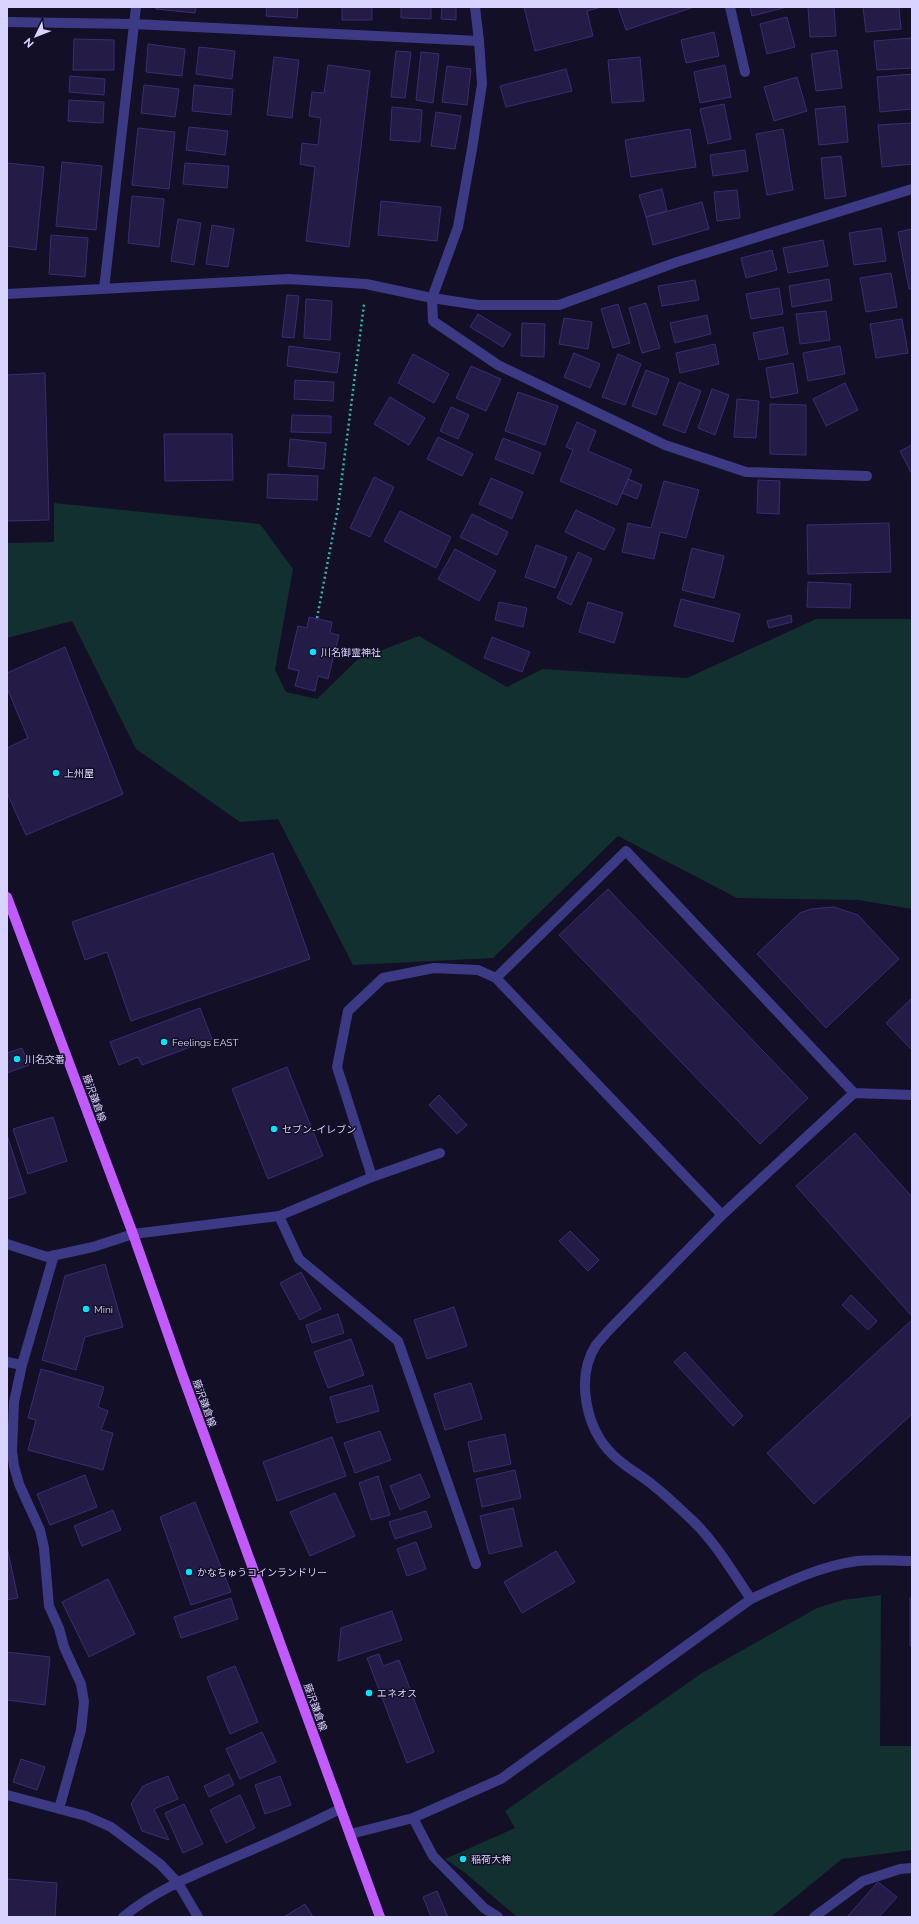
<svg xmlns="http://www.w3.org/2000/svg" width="919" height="1924" font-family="Raleway,'Noto Sans JP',sans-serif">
	<rect width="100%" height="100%" fill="#130f26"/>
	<path fill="#12302f" d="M54,503L260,524L293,569L275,670L286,692L317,699L358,659L419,636L507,687L543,669L687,678L816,619H912V909L859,900L737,898L618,836L493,958L353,965L278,819L240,822L136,749L72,621L7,638V543L54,542Z
		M881,1595L880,1746H912V1850L842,1859L771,1917H517L464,1872L445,1859L515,1828L505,1811L702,1673L817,1608L843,1600Z"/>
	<path fill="#241b47" stroke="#3b2d73" d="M156,7H196L195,13L156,9Z
		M267,7H298L297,18L266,16Z
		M342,7H372V20H342Z
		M401,7H431V19L401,18Z
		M442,7H456V20L441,19Z
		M524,7H601L587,11L593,36L535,51Z
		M618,7H694L626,30Z
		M750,7H787L752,16Z
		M808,7H834L836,36L810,37Z
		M863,7H899L901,29L866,32Z
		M787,17L795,47L767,54L760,24Z
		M714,32L719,56L686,63L681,40Z
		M912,38V68L877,70L874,41Z
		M74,39L114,40V70H73Z
		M148,44L185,49L182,76L146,72Z
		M199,47L235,51L232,79L196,74Z
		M837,50L842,88L816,91L811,54Z
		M396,51L411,52L405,98L391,97Z
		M421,52L439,54L433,103L416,100Z
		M274,57L299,60L292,118L267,115Z
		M640,57L644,101L612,103L608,60Z
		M328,65L370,71L349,247L306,241L315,167L300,164L302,143L318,145L321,118L309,116L312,92L324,93Z
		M725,65L731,97L700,103L694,72Z
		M447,66L471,69L467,105L442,102Z
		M566,69L572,91L506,107L500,86Z
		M912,74V109L880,112L877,77Z
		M70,76L105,79L104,95L69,92Z
		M797,77L807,111L774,121L764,87Z
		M144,85L179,89L175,117L141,113Z
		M194,85L233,89L231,115L192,111Z
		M69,100L104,102L103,123L68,121Z
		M724,104L731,139L708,144L700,109Z
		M845,106L848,142L819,145L815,109Z
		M392,107L422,110L420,142L390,140Z
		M436,112L461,116L455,149L431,146Z
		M912,123V164L882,167L878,125Z
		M189,127L228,131L225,155L186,150Z
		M138,128L175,132L169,189L132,185Z
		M690,129L696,167L631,177L625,140Z
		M783,129L793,190L767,195L756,134Z
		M745,150L748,171L713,176L710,155Z
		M841,156L846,196L825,199L821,158Z
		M62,162L102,166L96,230L56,226Z
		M7,163L44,167L36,250L7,246Z
		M185,163L229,166L227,188L183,184Z
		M662,189L667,211L646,217L639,195Z
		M737,190L740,218L717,221L714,192Z
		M132,196L164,199L159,247L128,243Z
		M381,201L441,207L437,241L378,235Z
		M702,202L709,229L653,245L646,217Z
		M178,219L201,223L194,265L171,261Z
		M212,225L234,229L228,267L206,264Z
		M881,228L886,261L854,265L849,233Z
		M912,229V289H909L898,232Z
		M51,235L88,238L85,277L49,274Z
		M823,240L828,266L788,273L783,248Z
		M772,250L777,270L746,278L741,258Z
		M891,273L897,307L866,312L860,278Z
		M829,279L832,300L792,307L789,286Z
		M695,280L699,300L662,306L658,286Z
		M779,288L783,314L751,319L746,294Z
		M287,295L299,296L294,338L282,337Z
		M306,299L332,301L330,340L304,338Z
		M646,303L660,348L642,353L629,308Z
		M618,304L630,343L613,348L601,309Z
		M826,311L830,340L800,344L796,314Z
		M478,314L511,334L503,347L470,327Z
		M707,315L711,334L675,343L670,323Z
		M564,318L592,322L588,349L559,344Z
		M902,319L908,353L876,358L870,324Z
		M522,323L545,324L544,357L521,356Z
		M783,327L788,354L759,360L753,333Z
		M715,344L719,364L680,373L676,353Z
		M289,346L340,353L337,373L287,366Z
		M840,346L845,374L808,381L803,353Z
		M574,353L600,364L590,388L564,377Z
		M413,354L449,374L434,403L398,383Z
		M618,354L641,364L625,405L602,397Z
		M793,363L798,393L771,398L766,368Z
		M471,366L501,379L486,411L456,398Z
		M646,370L669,379L656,415L632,406Z
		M45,373L49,520L7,521V375Z
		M295,380L334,382L333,401L294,399Z
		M679,382L701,391L685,433L663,425Z
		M845,383L858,410L826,426L813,399Z
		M712,389L729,395L715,435L698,428Z
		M518,392L558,406L545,445L505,431Z
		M390,397L425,418L409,445L374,424Z
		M737,399L759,401L756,438L734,437Z
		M770,404L806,405V455L770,454Z
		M451,407L469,415L458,439L440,431Z
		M292,415L331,416V433L291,432Z
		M577,422L596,431L588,451L632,470L617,505L560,481L573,450L566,447Z
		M164,434H232L233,480L165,481Z
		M438,437L473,454L462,476L427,459Z
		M503,438L541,453L533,474L495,459Z
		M290,439L326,443L324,469L288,466Z
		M912,445V474L900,451Z
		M268,474L318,476L317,500L267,498Z
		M374,477L394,487L370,537L350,528Z
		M491,478L523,492L512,519L479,504Z
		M628,479L642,485L637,499L622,493Z
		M758,480L780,481L779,514L757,513Z
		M664,481L699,490L686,538L660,532L654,559L622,552L628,523L651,528Z
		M576,510L615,529L604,550L565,532Z
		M400,511L451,537L436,568L384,541Z
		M472,514L508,532L497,555L460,537Z
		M889,523L891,572L808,574L807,525Z
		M536,545L567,557L555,588L525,577Z
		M692,548L724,556L714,598L682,590Z
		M455,549L496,571L479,601L438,579Z
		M578,552L592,559L571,605L557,598Z
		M808,582L851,584L850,608L807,607Z
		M681,599L740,614L733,642L674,626Z
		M499,602L527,608L523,627L495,620Z
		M588,602L623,613L614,643L579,632Z
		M791,615L792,622L769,628L767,621Z
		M309,617L332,622L330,633L339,635L328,679L318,676L315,691L295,686L299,671L288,668L298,626L307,628Z
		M492,637L530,652L522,672L484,658Z
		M65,647L123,794L26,835L7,793V748L28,738L7,688V673Z
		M273,853L310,959L131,1021L107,952L85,960L72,922Z
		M608,889L808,1098L760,1144L559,935Z
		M834,907L858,915L899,959L826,1028L757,954L800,913L811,909Z
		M912,998V1050L886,1023Z
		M200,1008L212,1039L142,1065L138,1057L119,1065L110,1042Z
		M22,1048L29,1065L7,1073V1053Z
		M287,1067L323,1156L268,1179L232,1089Z
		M439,1095L467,1125L457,1134L429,1105Z
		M53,1117L67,1161L28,1174L13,1129Z
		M855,1133L912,1197V1316L796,1186Z
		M7,1135L26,1193L7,1199Z
		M570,1231L599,1260L588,1271L559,1241Z
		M105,1264L123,1327L85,1337L76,1370L42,1360L65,1276Z
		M301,1272L321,1309L300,1320L280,1283Z
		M851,1295L877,1321L868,1330L842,1305Z
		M454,1307L467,1346L427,1359L414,1320Z
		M338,1314L344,1333L312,1343L306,1325Z
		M912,1320V1414L814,1504L767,1453Z
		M351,1339L364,1375L328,1388L314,1352Z
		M685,1352L743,1416L733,1426L674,1362Z
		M41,1369L104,1387L98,1407L108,1411L101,1430L113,1433L103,1470L28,1450L36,1420L28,1418Z
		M471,1383L482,1419L445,1430L434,1394Z
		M372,1385L379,1411L337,1423L330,1397Z
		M380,1431L391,1460L355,1473L344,1443Z
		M505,1434L511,1464L474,1472L468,1442Z
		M332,1437L346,1476L277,1501L263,1462Z
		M515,1470L521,1498L482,1507L476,1479Z
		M420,1474L430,1497L400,1510L390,1486Z
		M85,1475L97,1507L50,1525L37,1494Z
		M378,1476L390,1515L371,1520L359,1483Z
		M335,1493L355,1536L310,1556L290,1512Z
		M195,1502L231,1592L191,1605L160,1517Z
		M513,1508L522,1546L489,1554L480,1516Z
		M113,1510L121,1530L82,1546L74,1526Z
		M426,1511L432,1527L395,1539L389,1522Z
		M416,1542L426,1569L407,1576L397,1549Z
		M7,1547L18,1598L7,1600Z
		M556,1551L575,1582L522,1613L504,1582Z
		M108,1579L135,1634L89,1657L62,1602Z
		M231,1598L238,1619L181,1638L174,1617Z
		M910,1598H912V1646H910Z
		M392,1611L402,1640L338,1661L341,1628Z
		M7,1652L50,1657L45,1705L7,1700Z
		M379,1654L383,1666L399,1660L434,1752L407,1763L367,1658Z
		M235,1666L258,1722L230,1734L207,1677Z
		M262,1732L276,1762L240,1779L226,1749Z
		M21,1759L45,1767L37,1790L13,1782Z
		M229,1774L234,1785L209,1797L204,1786Z
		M168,1776L178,1799L154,1809L169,1840L142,1831L131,1804L143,1786Z
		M280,1776L291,1805L265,1814L255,1785Z
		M240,1795L255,1828L226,1843L210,1810Z
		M184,1804L203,1844L183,1853L165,1813Z
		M7,1879L57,1883L55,1917H7Z
		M878,1882L897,1897L879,1917H847Z
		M437,1891L448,1917H431L423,1897Z
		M305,1904L313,1917H284Z"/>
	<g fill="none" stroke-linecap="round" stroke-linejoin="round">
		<path stroke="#2fb8b0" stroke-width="2.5" stroke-dasharray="2 3" stroke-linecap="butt" d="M317,618L338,508L364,304"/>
		<path stroke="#3d3a85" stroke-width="10" d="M730,7L745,72
			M479,41L482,84L472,149L458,227L432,298L433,321L498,365L665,445L746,472L867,476
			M854,1093L912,1095
			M372,1177L337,1067L348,1011L383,978L434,968L478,970L496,978L722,1215L854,1093L626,851L496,978
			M722,1215L608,1331C604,1336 600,1340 596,1345C575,1378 586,1429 613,1455C625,1467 641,1475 654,1486C668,1497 680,1509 693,1521C716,1543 733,1573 751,1599
			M279,1216L372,1177L440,1153"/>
		<path stroke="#3d3a85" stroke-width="10" d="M7,22L134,24L479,41L475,7
			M104,289L136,7
			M7,294L289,279L366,284L432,298L478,305H559L677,262L912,189
			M7,1244L47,1257L93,1247L133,1234L279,1216L299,1259L398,1341L476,1564
			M54,1255L22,1365L14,1402L12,1451L14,1466L19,1484L40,1530L44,1548L49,1606L59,1628L64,1647L81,1684L84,1702L81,1730L59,1809
			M7,1362L22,1365
			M7,1795L86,1816L111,1827L160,1864L178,1883L198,1917
			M413,1818L433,1856L484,1908L498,1917
			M351,1834L413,1818L501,1779L751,1599C785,1583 820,1566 857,1561C875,1559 894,1561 912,1561
			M123,1917C158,1888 201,1872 242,1854C275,1840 308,1825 340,1809
			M814,1917L863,1881L900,1869L912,1868"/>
		<path stroke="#c25bff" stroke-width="10" d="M7,897L133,1234L182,1374L380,1917"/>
	</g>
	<g fill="#00e5ff" stroke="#130f26" stroke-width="1.5">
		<circle cx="313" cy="652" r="4"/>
		<circle cx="56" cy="773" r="4"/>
		<circle cx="164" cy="1042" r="4"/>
		<circle cx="17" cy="1059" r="4"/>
		<circle cx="274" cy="1129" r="4"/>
		<circle cx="86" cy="1309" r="4"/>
		<circle cx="189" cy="1572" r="4"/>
		<circle cx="369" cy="1693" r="4"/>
		<circle cx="463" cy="1859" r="4"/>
	</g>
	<g text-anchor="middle" stroke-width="3" stroke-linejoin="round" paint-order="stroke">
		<g font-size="10" fill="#d9d4ff" stroke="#130f26" text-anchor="start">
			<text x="321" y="656">川名御霊神社</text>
			<text x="64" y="777">上州屋</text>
			<text x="172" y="1046">Feelings EAST</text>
			<text x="25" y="1063">川名交番</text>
			<text x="282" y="1133">セブン-イレブン</text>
			<text x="94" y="1313">Mini</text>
			<text x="197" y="1576">かなちゅうコインランドリー</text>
			<text x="377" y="1697">エネオス</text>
			<text x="471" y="1863">稲荷大神</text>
		</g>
		<g font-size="10" fill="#d9d4ff" stroke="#130f26">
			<text transform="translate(95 1098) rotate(70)" y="4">藤沢鎌倉線</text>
			<text transform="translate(205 1403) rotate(70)" y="4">藤沢鎌倉線</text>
			<text transform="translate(316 1707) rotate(70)" y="4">藤沢鎌倉線</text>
		</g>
	</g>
	<rect width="919" height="1924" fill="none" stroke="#d9d4ff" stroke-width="16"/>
	<g transform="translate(36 36) rotate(227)" stroke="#130f26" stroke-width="3" paint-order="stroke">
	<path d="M0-3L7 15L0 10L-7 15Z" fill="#d9d4ff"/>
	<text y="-6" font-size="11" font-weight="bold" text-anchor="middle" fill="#d9d4ff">N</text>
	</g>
</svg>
